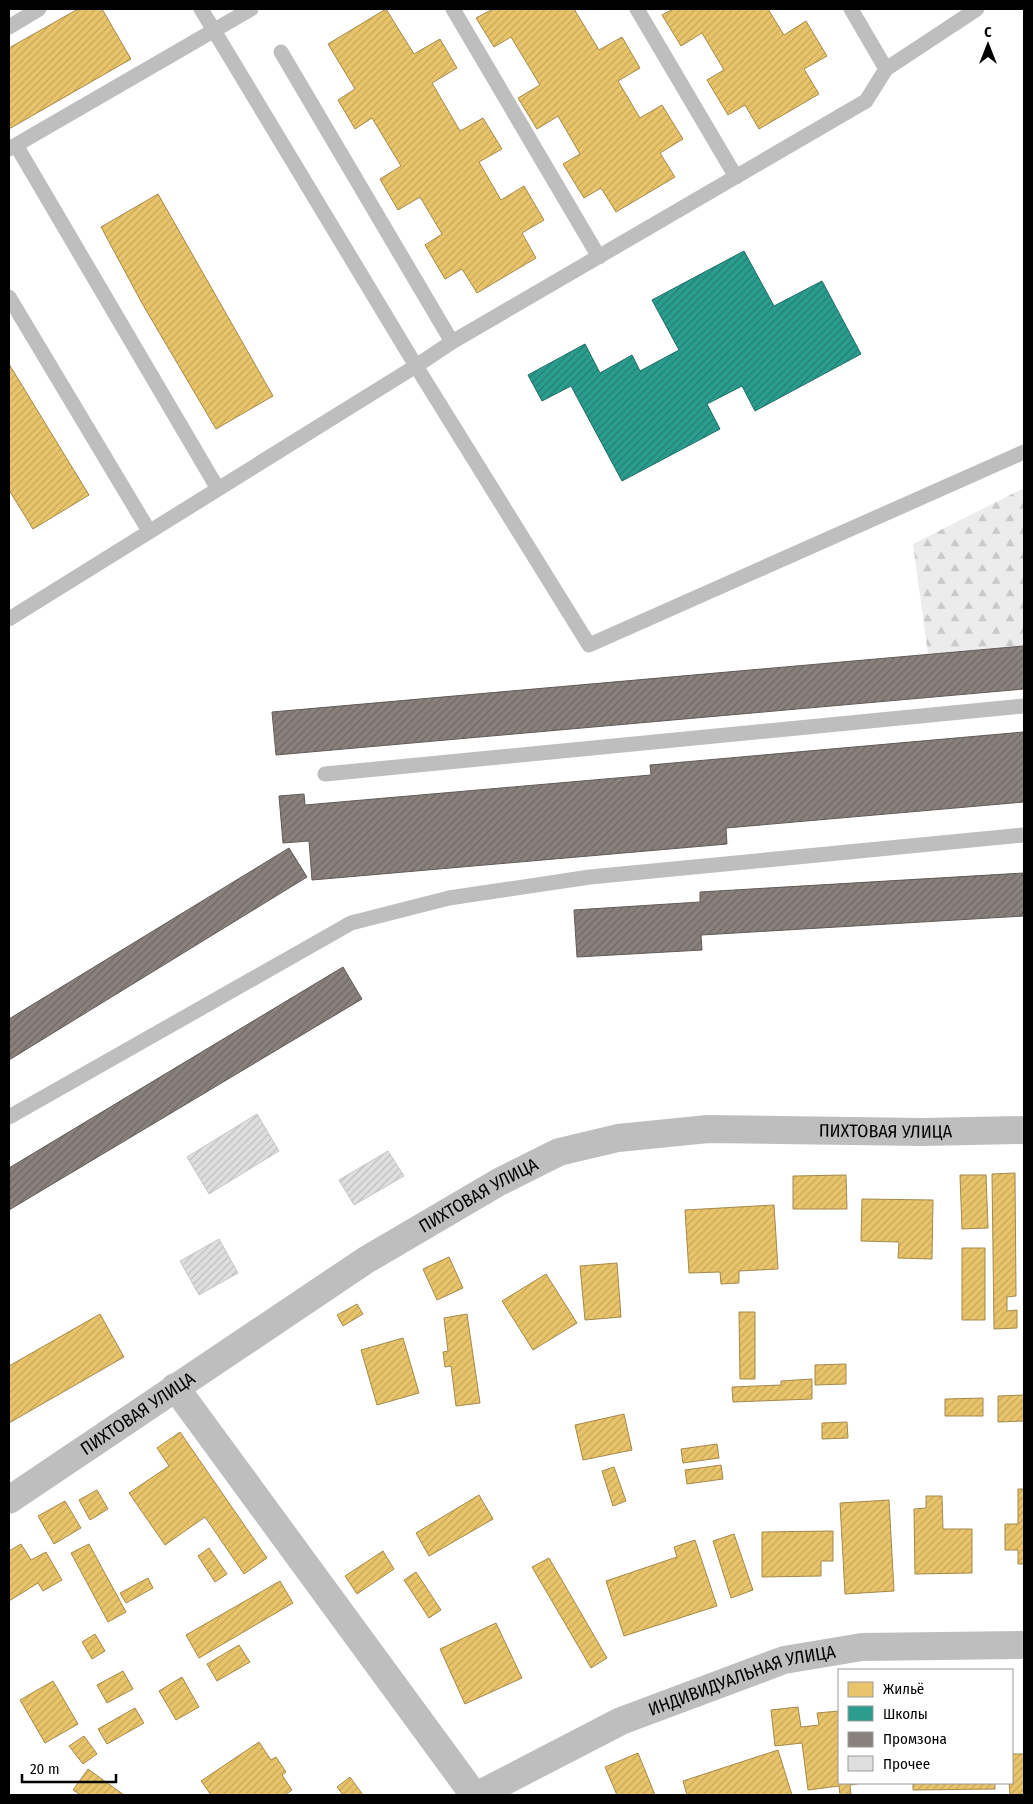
<svg xmlns="http://www.w3.org/2000/svg" width="1033" height="1804" font-family="'Fira Sans Condensed',sans-serif">
	<defs>
		<pattern id="forest-firs" width="22" height="20" patternUnits="userSpaceOnUse" patternTransform="scale(1.25)"><rect width="22" height="20" fill="#ececec"/><path d="M5 1l3.5 6h-7zM16 11l3.5 6h-7z" fill="#c9c9c9"/></pattern>
		<pattern id="homes-hatch" width="6" height="6" patternUnits="userSpaceOnUse" patternTransform="scale(1.25)"><rect width="6" height="6" fill="#e9c46a"/><path d="M-1 1l2-2M0 6l6-6M5 7l2-2" fill="none" stroke="#c6a75a"/></pattern>
		<pattern id="schools-hatch" width="6" height="6" patternUnits="userSpaceOnUse" patternTransform="scale(1.25)"><rect width="6" height="6" fill="#2a9d8f"/><path d="M-1 1l2-2M0 6l6-6M5 7l2-2" fill="none" stroke="#227e72"/></pattern>
		<pattern id="industry-hatch" width="6" height="6" patternUnits="userSpaceOnUse" patternTransform="scale(1.25)"><rect width="6" height="6" fill="#8a817c"/><path d="M-1 1l2-2M0 6l6-6M5 7l2-2" fill="none" stroke="#6e6763"/></pattern>
		<pattern id="building-hatch" width="6" height="6" patternUnits="userSpaceOnUse" patternTransform="scale(1.25)"><rect width="6" height="6" fill="#dfdfdf"/><path d="M-1 1l2-2M0 6l6-6M5 7l2-2" fill="none" stroke="#bebebe"/></pattern>
	</defs>
	<rect width="100%" height="100%" fill="#fff"/>
	<path fill="url(#forest-firs)" d="M1024,488V646L928,654L913,544Z"/>
	<path fill="url(#homes-hatch)" stroke="#a3894a" d="M78,9H102L131,59L9,129V48Z
		M386,9L414,54L440,39L457,68L432,83L460,131L483,118L502,149L479,162L501,200L524,186L544,220L522,233L536,258L477,293L462,269L445,279L425,245L442,234L420,197L398,210L380,179L401,166L372,118L355,129L338,100L355,89L328,44Z
		M493,9H574L599,50L622,37L640,68L618,81L640,118L662,105L683,139L660,153L675,177L616,212L601,188L584,198L563,164L580,154L558,116L537,129L518,98L540,85L511,37L494,47L476,18Z
		M673,9H768L784,35L806,21L827,56L804,69L819,94L759,129L745,105L728,115L707,80L724,70L702,33L681,46L662,15Z
		M158,194L273,396L216,429L143,305L101,227Z
		M9,364L89,495L33,529L9,490Z
		M1015,1173L1016,1296L1007,1297V1311L1017,1310V1328L994,1329L992,1174Z
		M846,1175L847,1209H793V1176Z
		M960,1175H986L988,1228L962,1229Z
		M862,1199L933,1200L932,1259L898,1258L899,1242L861,1241Z
		M774,1205L778,1269L739,1271V1283L721,1284L720,1272L689,1273L685,1210Z
		M962,1248H985V1320H962Z
		M449,1257L463,1288L437,1300L423,1269Z
		M617,1263L621,1317L585,1320L580,1266Z
		M546,1274L577,1323L533,1350L502,1301Z
		M357,1304L363,1314L343,1326L337,1315Z
		M739,1312H755V1379H740Z
		M100,1314L124,1357L9,1423V1366Z
		M467,1314L480,1403L456,1406L451,1366L445,1367L443,1352L448,1351L444,1318Z
		M403,1338L419,1393L377,1405L361,1350Z
		M846,1364V1384L815,1385V1365Z
		M812,1379V1399L733,1402L732,1387L781,1385V1381Z
		M1024,1395V1421L998,1422V1396Z
		M983,1398V1416H945V1399Z
		M624,1414L632,1450L583,1460L575,1425Z
		M847,1422L848,1438L822,1439V1423Z
		M180,1432L267,1558L244,1574L205,1517L165,1545L129,1493L169,1466L157,1448Z
		M717,1444L719,1458L683,1463L681,1449Z
		M721,1465L723,1479L687,1484L685,1470Z
		M614,1467L626,1501L613,1506L602,1471Z
		M1018,1489H1024V1564H1018V1550H1005V1524H1018Z
		M97,1490L108,1509L90,1520L79,1500Z
		M479,1495L493,1519L429,1556L416,1533Z
		M926,1496H942L943,1529H972V1573L915,1574L914,1509L926,1508Z
		M889,1500L894,1591L845,1594L840,1503Z
		M65,1501L81,1528L54,1544L38,1516Z
		M833,1531V1561H821V1576L762,1577V1532Z
		M734,1534L753,1590L731,1598L713,1541Z
		M695,1540L717,1606L624,1636L606,1581L677,1557L674,1547Z
		M21,1544L31,1560L46,1552L62,1580L43,1591L38,1583L9,1601V1551Z
		M89,1544L126,1612L108,1622L71,1553Z
		M209,1548L227,1574L215,1582L198,1556Z
		M383,1551L394,1569L357,1594L345,1576Z
		M549,1558L607,1658L591,1668L532,1567Z
		M416,1572L441,1610L429,1618L404,1580Z
		M148,1578L153,1588L126,1603L120,1593Z
		M280,1581L293,1603L199,1658L186,1635Z
		M496,1623L522,1678L465,1704L440,1649Z
		M95,1634L105,1651L92,1659L82,1642Z
		M239,1645L250,1662L217,1681L207,1664Z
		M123,1671L133,1689L107,1703L97,1685Z
		M182,1677L199,1707L176,1720L159,1691Z
		M53,1681L78,1724L45,1743L20,1700Z
		M798,1707L801,1727L819,1725L817,1713L839,1711V1783H862L850,1785L851,1794L840,1795L839,1786L808,1790L802,1743L775,1746L771,1710Z
		M135,1708L144,1723L107,1744L98,1729Z
		M84,1736L97,1754L83,1764L69,1746Z
		M259,1742L271,1760L276,1757L286,1772L282,1775L292,1790L285,1795H211L201,1781Z
		M778,1750L792,1795H687L683,1781Z
		M638,1753L655,1795H617L605,1767Z
		M1012,1754H1024V1795H1010L1009,1783H1012Z
		M88,1769L124,1795H81L73,1790Z
		M350,1777L363,1795H343L337,1787Z
		M913,1783H995V1789L913,1790Z"/>
	<path fill="url(#schools-hatch)" stroke="#1d6e64" d="M744,251L774,306L822,281L861,354L755,411L742,386L707,404L720,429L622,481L571,386L542,401L528,375L585,344L600,373L632,355L640,371L679,350L652,300Z"/>
	<path fill="url(#industry-hatch)" stroke="#615a57" d="M1024,646V689L276,755L272,712Z
		M1024,732V802L726,828L727,844L312,880L309,841L283,843L279,796L304,794L305,805L651,775L650,765Z
		M289,848L307,877L9,1060V1019Z
		M1024,873V916L701,935L702,950L577,957L574,910L700,902V892Z
		M343,967L362,999L9,1210V1168Z"/>
	<path fill="url(#building-hatch)" stroke="#c7c7c7" d="M257,1114L279,1151L209,1194L187,1157Z
		M388,1151L404,1176L354,1205L339,1180Z
		M219,1239L238,1273L199,1295L180,1261Z"/>
	<g fill="none" stroke-linecap="round" stroke-linejoin="round">
		<path stroke="#bebebe" stroke-width="15" d="M201,9L416,366L589,645L1024,452
			M453,9L599,257
			M637,9L736,177
			M851,9L886,69
			M9,27L39,9
			M281,52L452,342
			M16,145L218,489
			M9,149L251,9
			M9,297L149,531
			M9,619L416,366L452,342L866,101L886,69L977,9
			M325,774L1024,706
			M9,1117L351,923L449,898L590,877L1024,835"/>
		<g stroke="#bebebe" stroke-width="28">
			<path d="M175,1387L474,1795"/>
			<path id="s1" d="M9,1500L366,1260L499,1182L559,1152L618,1138L708,1129L923,1132L1024,1130"/>
			<path id="s2" d="M478,1795L621,1721L784,1660L862,1647L1024,1645"/>
		</g>
	</g>
	<g text-anchor="middle" stroke-width="5" stroke-linejoin="round" paint-order="stroke">
		<g font-size="18" fill="#000" stroke="#fff">
			<text dy="6" stroke="none"><textPath href="#s1" startOffset="980">ПИХТОВАЯ УЛИЦА</textPath></text>
			<text dy="6" stroke="none"><textPath href="#s1" startOffset="560">ПИХТОВАЯ УЛИЦА</textPath></text>
			<text dy="6" stroke="none"><textPath href="#s1" startOffset="155">ПИХТОВАЯ УЛИЦА</textPath></text>
			<text dy="6" stroke="none"><textPath href="#s2" startOffset="289">ИНДИВИДУАЛЬНАЯ УЛИЦА</textPath></text>
		</g>
	</g>
	<rect width="1033" height="1804" fill="none" stroke="#000000" stroke-width="20"/>
	<rect x="838" y="1669" width="175" height="115" fill="#ffffff" stroke="#999999"/>
	<rect x="848" y="1682" width="25" height="15" fill="#e9c46a" stroke="#999999"/>
	<text x="883" y="1694" font-size="15" fill="#000000">Жильё</text>
	<rect x="848" y="1706" width="25" height="15" fill="#2a9d8f" stroke="#999999"/>
	<text x="883" y="1719" font-size="15" fill="#000000">Школы</text>
	<rect x="848" y="1732" width="25" height="15" fill="#8a817c" stroke="#999999"/>
	<text x="883" y="1744" font-size="15" fill="#000000">Промзона</text>
	<rect x="848" y="1756" width="25" height="15" fill="#dfdfdf" stroke="#999999"/>
	<text x="883" y="1769" font-size="15" fill="#000000">Прочее</text>
	<g transform="translate(988 45)" stroke="#ffffff" stroke-width="4" paint-order="stroke">
	<path d="M0-4L9 19L0 12L-9 19Z" fill="#000000"/>
	<text y="-8" font-size="14" font-weight="bold" text-anchor="middle" fill="#000000">С</text>
	</g>
	<path d="M22 1774v8h94v-8" fill="none" stroke="#000000" stroke-width="2.5"/>
	<text x="30" y="1774" font-size="15" fill="#000000" stroke="#ffffff" stroke-width="4" paint-order="stroke">20 m</text>
</svg>
